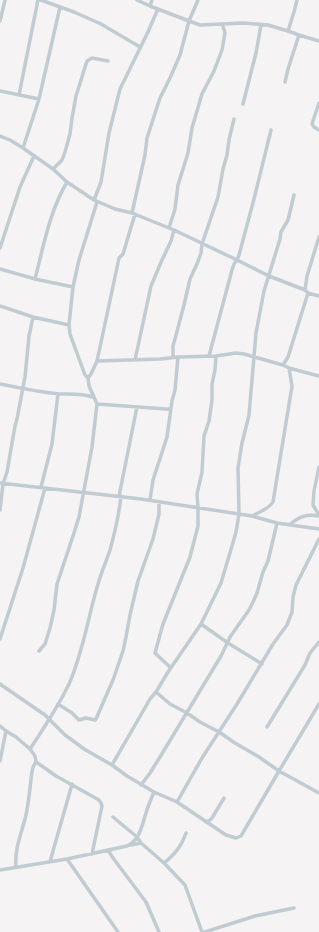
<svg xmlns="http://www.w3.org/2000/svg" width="319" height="932" font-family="Helvetica,sans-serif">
	<rect width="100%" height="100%" fill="#f5f3f3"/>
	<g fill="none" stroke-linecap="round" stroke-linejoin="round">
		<path stroke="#c0cbd2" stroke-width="3.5" d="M41,0L74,12L101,24L140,47
			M137,0L150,6L189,21L200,25L243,23L268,25L288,31L299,35L319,41
			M150,6L152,0
			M0,21L5,0
			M288,31L294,12L297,0
			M285,82L288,69L299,35
			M0,91L39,99
			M19,95L38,0
			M319,103L312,124L314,127L319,130
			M243,104L256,53L261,25
			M271,130L254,199L239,255L237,260L269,276L305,290L308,293L319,296
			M0,136L10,140L23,148L53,169L67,182L94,200L115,209L132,213L174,230L237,260L234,264L232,270L209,356
			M23,148L39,99L60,7
			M53,169L62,160L65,152L70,134L72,118L76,96L87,61L92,58L108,61
			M94,200L101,182L109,133L120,89L147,34L158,9
			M132,213L145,155L147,138L160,98L170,78L180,55L189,21L198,0
			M169,228L175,209L178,185L188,153L192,128L202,94L214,71L222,50L225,33C225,30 222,27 223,24
			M0,248L20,187L34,156
			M0,269L35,279L73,287
			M35,279C43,248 50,210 67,182
			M305,290L307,276L319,237
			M0,306L33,317L69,325
			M173,357V346L175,339L184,305L190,279L197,264L201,253L202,244L218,197L223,169L227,155L229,140L234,119
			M135,360L151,286L162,260L171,241L174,230
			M97,361L161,359L178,357L216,356L236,353L244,354L283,365L289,368L319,376
			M283,365L288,357L308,293
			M88,378L91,374L97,361L118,263L119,258L123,254L135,214
			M0,384C19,388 39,392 59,394C72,394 80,393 93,397
			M97,404L166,409H171
			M319,467L314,491L313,505L319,515
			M0,483L141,499L239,514L252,516L277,523L319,529
			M41,487L52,444L58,394
			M119,496L137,407
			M150,500L153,480L167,437L172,401L175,390L178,357
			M0,510L3,484L7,472L15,426L17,419L25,377L29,336L33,317
			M252,516C259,512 269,509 273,502L292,386L289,368
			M289,525C300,516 306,514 319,516
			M201,624L228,643L262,664
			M0,639L23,568L45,488
			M39,651L45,644L50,628L54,610L57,584L74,533L79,517L92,447L97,404L89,386L88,378L85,375L70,334L69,325L73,287L79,260L97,202
			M171,668L155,653L163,624L190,557L198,526V508L197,494L202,472L204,436L209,421L212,400V384L215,370L216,356
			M0,684L45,715L65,735L72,740L84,749L112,765L127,776L154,792L177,802L226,835L236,838L241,836L279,771L319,704
			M156,692L170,704L187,713L200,722L219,732L235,743L259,757L279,771L319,793
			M58,704L72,713L79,720L86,718L95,720L96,719L113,680L123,651L126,637L130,615L138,581L153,539L159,514V502
			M0,726L6,731L16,737L30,749L35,756L36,762L39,764L56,776L99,800L101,803L102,806L92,854
			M267,727L305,665L310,653L319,642
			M30,749C44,728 58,707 69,684C83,653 88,617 98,584C101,573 106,562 110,550C115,532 119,515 121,496
			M0,761L6,731
			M112,765L150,699L156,692L168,672L201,624L221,583L232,546L236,532L239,514L238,468L242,443L249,415L256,333L264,291L280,239L281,232L288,220L294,195
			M141,785L150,773L160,757L221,656L230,637L249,610L253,602L257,593L263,572L268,561L277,523
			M177,802L202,758L237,704L273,644L287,625L292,612L293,597L296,585L319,539
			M113,817L137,837L141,843L164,863L185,885L202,932
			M206,822L210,820L212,818L224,798
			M131,845L141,843
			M108,850L113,858L146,902L159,932
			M67,859L118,932
			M50,862C57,836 65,810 72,784
			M164,863C175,854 181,847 186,833
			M16,867C14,850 22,832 26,815C29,801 30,786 32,772L33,767L36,762
			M0,870L67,859L127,846C140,840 142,825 146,813C148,806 151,799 154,792
			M205,932L255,916L294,908"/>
	</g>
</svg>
